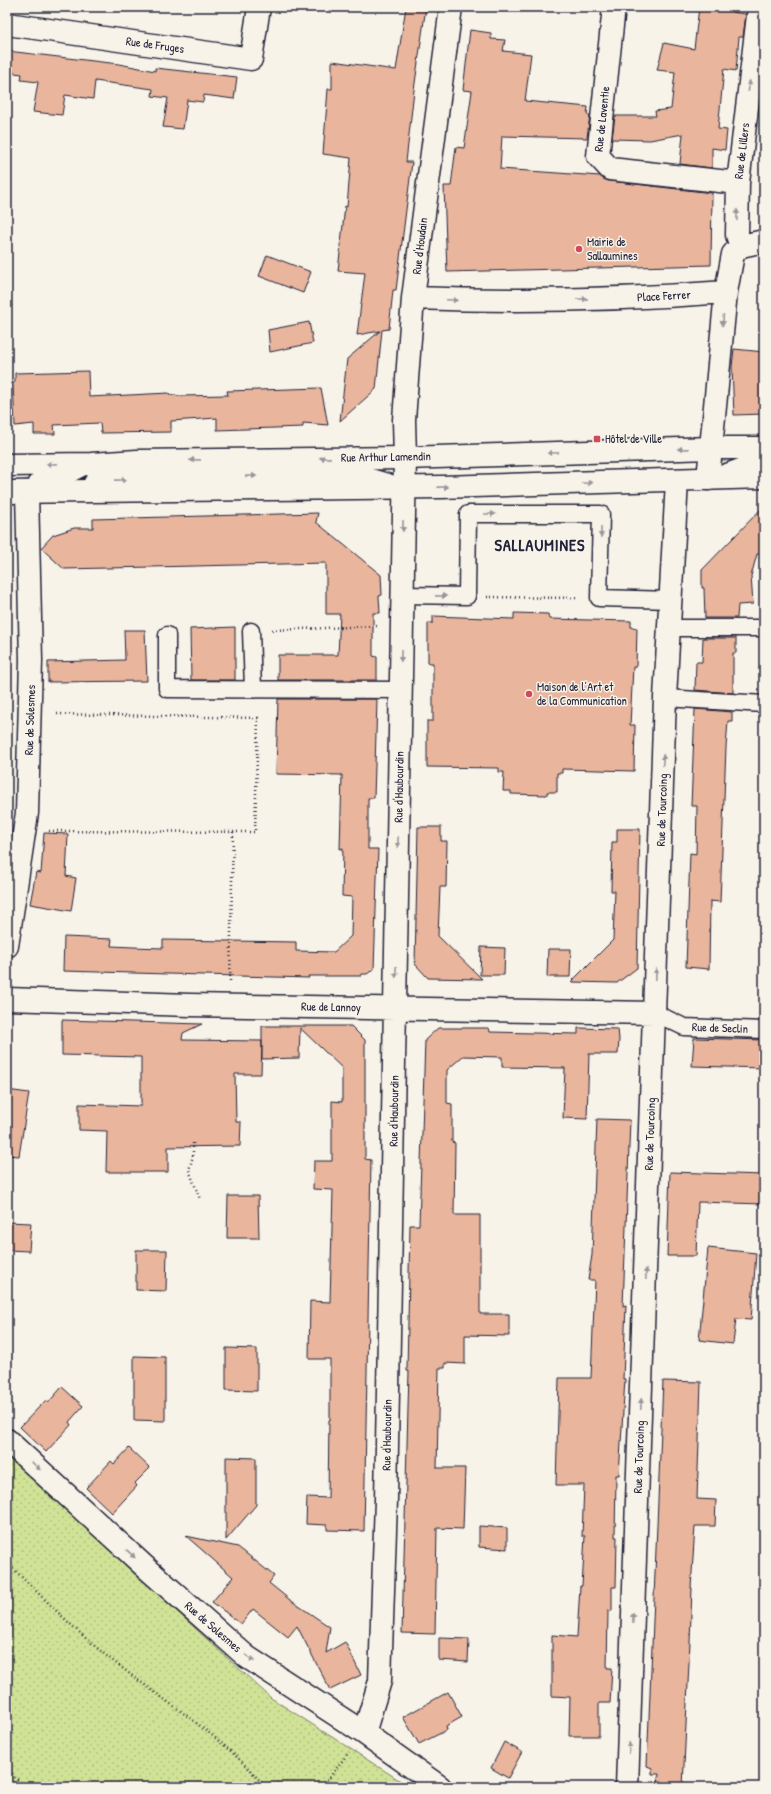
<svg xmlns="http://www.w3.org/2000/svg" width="771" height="1794" font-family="'Patrick Hand',sans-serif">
	<defs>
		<pattern id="grass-dots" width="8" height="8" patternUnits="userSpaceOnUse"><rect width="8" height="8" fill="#d0e296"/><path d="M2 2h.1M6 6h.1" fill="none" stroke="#b2c282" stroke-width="1.8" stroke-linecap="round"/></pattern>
	</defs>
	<rect width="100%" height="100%" fill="#f7f3e8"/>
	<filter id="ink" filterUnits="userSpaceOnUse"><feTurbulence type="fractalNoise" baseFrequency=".025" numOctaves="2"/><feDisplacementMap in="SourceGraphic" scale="8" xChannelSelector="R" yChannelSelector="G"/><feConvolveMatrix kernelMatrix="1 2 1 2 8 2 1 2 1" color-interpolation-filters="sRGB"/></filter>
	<g filter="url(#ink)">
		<path fill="url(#grass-dots)" stroke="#798268" d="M7,1455L271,1698L410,1787H7Z"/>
		<path fill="#e9b59c" stroke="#22223b" d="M406,7H426L414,90L406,162H412L396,290H393L389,329L382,330L376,389L340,421L347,359L380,331L357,335L365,273L338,271L345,206L347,207L351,158L323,154L328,89H332V61L396,70Z
			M699,7H733L732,12L746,14L743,37H739L736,71L724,69L718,129L727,130L725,150L712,148V168L680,164L683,134L650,140L612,139L615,116H656L655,111L671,109L675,72L657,70L664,43L694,49Z
			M470,30L491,33V39L505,40L503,51L531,54L525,101L588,107L587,115H590L587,138L502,136L500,169L600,176L609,181L712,193L711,265L447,272L444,186H451L456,147L464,148L472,91L463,90Z
			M7,51L119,64L155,71V68L237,77L234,99L204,95L203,102L187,100L183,129L163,127L168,98L152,96L153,89L95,81L93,99L65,95L62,115L33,112L38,82L21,80L22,74L7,72Z
			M267,255L311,272L303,293L259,276Z
			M309,322L313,343L270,352L268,330Z
			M734,349L764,352V414L734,415L732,367Z
			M88,371L89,397L169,393L170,395L180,396L228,395L227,391L321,388L328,425L303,423V427L217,430V418L171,421V432L101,433L100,423L54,425L55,434H34V424L15,426L13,383L15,382V373Z
			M764,506V554H757L751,576L753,604L738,605L737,618H705L704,588H702V570Z
			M318,513L316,522L381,575L382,595L379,596L380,613H373V656L377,657V680H278V655H338L340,614H326V563L64,569L41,548L53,535L74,528H93V519Z
			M514,613L548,614L549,619L631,621V627L637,628L636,667H633L630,725H635L634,771L562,769V773H557V792H547V795L511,794V791H503L504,772H499V768L427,767V721H433V663H428V623H433V616L514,619Z
			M235,627V680H191L190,629Z
			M124,630H145L147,681L48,682V662L125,660Z
			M703,638H736V653H733V693L695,690L696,662H702Z
			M278,699H376L377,701L374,798H368V849H378L374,969L367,974H362L361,976H308L309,978L63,971L64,937L112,939L111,946L133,947L163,948V940L296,942V951L334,952L351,936L352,897L342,896L343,848L340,849L342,775L276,774Z
			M695,709L732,712V721H728L726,747L720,902L710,901L709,969L686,967L690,853L696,854L697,806H691Z
			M418,827H441V841H447L446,887H440L438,936L482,979L428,978L415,964Z
			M617,829H640L637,968L617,983L571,982L613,940L615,891H611L612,842H617Z
			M44,833L68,834L66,876L76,878L71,911L30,904L36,872L41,873Z
			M481,947L505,948L504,975H480Z
			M548,949H571L570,977H547Z
			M62,1020L202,1024L183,1033L182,1040L262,1041L261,1074H235L236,1122H241L240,1146L168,1147V1172H106L107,1131L79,1130V1104L141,1106V1057L62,1055Z
			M262,1026H351L365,1040V1159L371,1160L364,1531L327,1530V1525L306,1524L307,1497L328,1498L329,1420H330V1359H309L310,1301L330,1302L333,1190L313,1189L314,1161H332V1101L342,1102V1068L300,1028L299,1058L262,1059Z
			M438,1028H489L490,1032L578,1034V1028L618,1029L619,1039L618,1054H589L587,1119L563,1118L565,1068L502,1067V1057L463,1056L447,1070V1103L452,1104V1142L455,1143L454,1215H480V1314H509V1336L465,1335V1364L445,1363V1368H439L437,1468H465L463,1529L437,1528L435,1634L402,1633L409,1371H407L410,1225H419L425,1040Z
			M694,1038L764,1040V1068L692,1066Z
			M7,1090L29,1093L19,1156L7,1155Z
			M597,1119L630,1120L623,1306L626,1305L623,1379H625L619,1475H616L615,1537H617L616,1587H612V1611H608L607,1668H612L610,1703H599V1736H569L570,1697L552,1696V1635L577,1637L580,1586H582L585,1536H582L584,1485H556L559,1378H591L595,1280H588L592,1255Z
			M670,1172L764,1175V1204L698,1202L696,1256H667Z
			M228,1196H258L259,1238H227Z
			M7,1222L31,1223L29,1251L7,1250Z
			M708,1248L756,1253L751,1320L736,1319L733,1344L699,1340Z
			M136,1250H167L166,1291L136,1290Z
			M226,1348L257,1349V1391L226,1390Z
			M134,1356L165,1357V1421L134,1420Z
			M663,1381L701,1382L697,1499L716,1500L715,1526H695L691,1588H692L690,1642L683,1786L658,1784L659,1774H652V1768L647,1766Z
			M62,1387L83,1406L69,1422L71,1425L46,1452L20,1427L46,1400L48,1403Z
			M129,1448L150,1468L135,1483L137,1486L112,1513L86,1488L111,1461L114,1464Z
			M226,1457L256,1458V1505L226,1540Z
			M479,1526L507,1528V1549L479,1547Z
			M186,1536L238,1547L263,1567L274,1576L269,1583L290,1600L330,1627L326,1653L345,1642L361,1675L330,1690L297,1626L288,1637L253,1609L241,1624L212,1602L233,1577Z
			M439,1638L469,1639L468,1662L439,1660Z
			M448,1692L462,1717L446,1726L447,1730L419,1744L403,1717Z
			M504,1742L522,1752L508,1778L491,1768Z"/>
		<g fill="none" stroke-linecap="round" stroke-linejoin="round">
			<defs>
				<path id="lane" d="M721,474L751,463H764
					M37,482L57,481L88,465
					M92,482L95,480L360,474L391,483
					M402,595L467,596L468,514H601L599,598L671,600
					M669,628H764
					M251,631L253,689
					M167,635V689L401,690
					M665,698L764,704
					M655,1013L684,1027L764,1030"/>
				<path id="street" d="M614,7L598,156L610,169L738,183
					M7,24L251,59L259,7
					M741,246L764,241
					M726,292L733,254L741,246L737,235L738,183L759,7
					M413,298C517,302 622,300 726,292L708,479
					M7,946L27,813L31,660L27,492
					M7,999L190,1005L655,1013
					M7,1440L143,1565L247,1657L364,1733L440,1787
					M364,1733L380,1681L386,1500L405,458L404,420L413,298L451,7
					M627,1787L665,698L677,481"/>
				<path id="secondary" d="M7,465L91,464L137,461L405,458L711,448H764
					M7,492L441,487L764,477"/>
			</defs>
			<use href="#lane" stroke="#22223b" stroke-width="19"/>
			<use href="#street" stroke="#22223b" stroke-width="25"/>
			<use href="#secondary" stroke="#22223b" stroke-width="25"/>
			<path stroke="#22223b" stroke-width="2.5" stroke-dasharray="1 3" stroke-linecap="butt" d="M487,597L578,598
				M272,630L377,626
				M49,831L255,832L258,718L55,714
				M230,981L233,832
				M193,1143V1156L189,1170L200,1199
				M7,1563C39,1593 69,1625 102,1652C156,1697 220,1732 265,1787
				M7,1767L14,1777L27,1787
				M322,1787L349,1752"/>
			<use href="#lane" stroke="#f7f3e8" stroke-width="16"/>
			<use href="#street" stroke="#f7f3e8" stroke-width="22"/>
			<use href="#secondary" stroke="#f7f3e8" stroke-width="22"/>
		</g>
		<defs><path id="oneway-solid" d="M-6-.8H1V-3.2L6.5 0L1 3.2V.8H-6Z"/></defs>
		<g fill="#97959a">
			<use href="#oneway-solid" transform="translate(749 86) rotate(-83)"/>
			<use href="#oneway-solid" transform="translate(737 215) rotate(-89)"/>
			<use href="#oneway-solid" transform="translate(582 299) rotate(-1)"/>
			<use href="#oneway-solid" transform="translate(452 300) rotate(2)"/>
			<use href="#oneway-solid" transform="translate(723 320) rotate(95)"/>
			<use href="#oneway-solid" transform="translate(683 449) rotate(179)"/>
			<use href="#oneway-solid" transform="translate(553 453) rotate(178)"/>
			<use href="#oneway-solid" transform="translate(325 458) rotate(179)"/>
			<use href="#oneway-solid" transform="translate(195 460) rotate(179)"/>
			<use href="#oneway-solid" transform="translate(52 464) rotate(179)"/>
			<use href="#oneway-solid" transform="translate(251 476) rotate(-1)"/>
			<use href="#oneway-solid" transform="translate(121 480) rotate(-1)"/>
			<use href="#oneway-solid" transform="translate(587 483) rotate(-2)"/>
			<use href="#oneway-solid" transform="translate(443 487) rotate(-1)"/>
			<use href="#oneway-solid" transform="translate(490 514)"/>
			<use href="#oneway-solid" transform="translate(403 526) rotate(91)"/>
			<use href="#oneway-solid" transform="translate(601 532) rotate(91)"/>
			<use href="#oneway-solid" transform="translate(441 596) rotate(1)"/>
			<use href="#oneway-solid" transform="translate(401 656) rotate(91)"/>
			<use href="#oneway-solid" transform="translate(663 760) rotate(-88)"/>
			<use href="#oneway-solid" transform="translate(398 842) rotate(91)"/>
			<use href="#oneway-solid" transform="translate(396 972) rotate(91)"/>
			<use href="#oneway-solid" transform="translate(656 974) rotate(-88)"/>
			<use href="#oneway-solid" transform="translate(646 1274) rotate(-88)"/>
			<use href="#oneway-solid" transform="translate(641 1404) rotate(-88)"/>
			<use href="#oneway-solid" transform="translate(36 1466) rotate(43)"/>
			<use href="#oneway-solid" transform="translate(131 1554) rotate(43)"/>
			<use href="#oneway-solid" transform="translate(633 1618) rotate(-88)"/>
			<use href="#oneway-solid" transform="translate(250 1658) rotate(35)"/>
			<use href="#oneway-solid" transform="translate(629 1748) rotate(-88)"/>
		</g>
	</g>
	<g fill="#d1495b" stroke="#f7f3e8" stroke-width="1.5">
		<circle cx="579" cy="249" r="4"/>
		<rect x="593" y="435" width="8" height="8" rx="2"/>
		<circle cx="529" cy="694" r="4"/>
	</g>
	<g text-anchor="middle" stroke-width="3" stroke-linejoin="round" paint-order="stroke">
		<g font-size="12" fill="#22223b" stroke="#f7f3e8">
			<text transform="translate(155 45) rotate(8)" y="4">Rue de Fruges</text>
			<text transform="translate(602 119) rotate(-84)" y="4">Rue de Laventie</text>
			<text transform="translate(742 151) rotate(-83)" y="4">Rue de Lillers</text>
			<text transform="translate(420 246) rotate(-83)" y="4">Rue d'Houdain</text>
			<text transform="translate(664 296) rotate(-3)" y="4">Place Ferrer</text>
			<text transform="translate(386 457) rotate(-1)" y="4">Rue Arthur Lamendin</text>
			<text transform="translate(30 720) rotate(-88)" y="4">Rue de Solesmes</text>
			<text transform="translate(399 787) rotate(-89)" y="4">Rue d'Haubourdin</text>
			<text transform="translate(662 810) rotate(-88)" y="4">Rue de Tourcoing</text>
			<text transform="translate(331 1007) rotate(1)" y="4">Rue de Lannoy</text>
			<text transform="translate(720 1028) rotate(2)" y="4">Rue de Seclin</text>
			<text transform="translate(394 1111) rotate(-89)" y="4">Rue d'Haubourdin</text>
			<text transform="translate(650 1134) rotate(-88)" y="4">Rue de Tourcoing</text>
			<text transform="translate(387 1435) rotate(-89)" y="4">Rue d'Haubourdin</text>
			<text transform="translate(639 1457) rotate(-88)" y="4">Rue de Tourcoing</text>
			<text transform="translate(213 1627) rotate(41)" y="4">Rue de Solesmes</text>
		</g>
		<g font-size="12" fill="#22223b" stroke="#f7f3e8" text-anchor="start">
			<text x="587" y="246">Mairie de<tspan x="587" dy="14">Sallaumines</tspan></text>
			<text x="605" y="443">Hôtel de Ville</text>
			<text x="537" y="691">Maison de l’Art et<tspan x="537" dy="14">de la Communication</tspan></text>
		</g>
		<g font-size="16" font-weight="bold" letter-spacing="1" fill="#22223b" stroke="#f7f3e8">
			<text x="540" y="551">SALLAUMINES</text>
		</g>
	</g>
	<rect width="771" height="1794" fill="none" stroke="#f7f3e8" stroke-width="24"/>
	<rect x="12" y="12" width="747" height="1770" fill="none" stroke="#22223b" stroke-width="1.5" filter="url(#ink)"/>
</svg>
